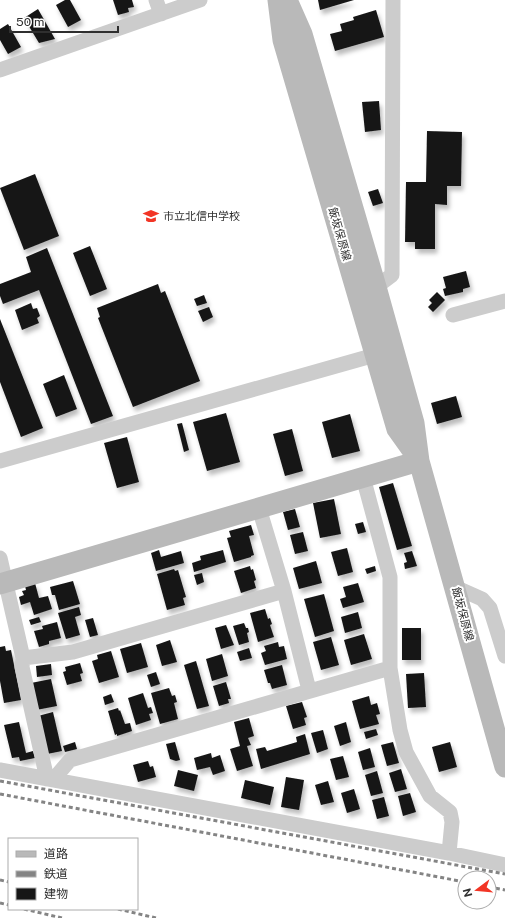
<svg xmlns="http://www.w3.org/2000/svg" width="505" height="918" font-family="'Public Sans','Noto Sans JP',sans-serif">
	<defs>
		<filter id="shadow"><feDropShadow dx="2.5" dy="4.5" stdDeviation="2" flood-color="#0004"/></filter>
	</defs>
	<rect width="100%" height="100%" fill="#fff"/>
	<path fill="#161616" filter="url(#shadow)" d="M65,0H70L81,20L68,27L56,5Z
		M113,0H132L134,7L128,8L129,12L118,15Z
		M318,0H354L320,10Z
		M38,9L55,39L39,43L24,18Z
		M376,10L384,37L335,51L330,34L342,31L340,24L354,20L353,17Z
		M8,24L21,47L8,54L0,40V29Z
		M379,101L381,130L365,132L362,102Z
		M427,131L462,132L461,186H447V205L435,204V249H415V242H405L406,182H426Z
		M35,174L59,236L24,250L0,188Z
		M378,189L383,203L373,206L368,192Z
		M90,246L107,289L90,296L73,253Z
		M47,248L113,416L91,424L39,290L3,304L0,296V284L31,272L26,257Z
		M466,271L470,287L463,289V292L445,296L443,289L446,288L443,277Z
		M158,284L161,293L165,291L200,381L133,407L98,318L100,317L97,308Z
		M437,292L445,300L433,312L428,307L432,303L429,300Z
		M204,295L207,303L197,306L194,299Z
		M31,303L33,309L37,308L40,316L37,318L39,323L22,330L15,310Z
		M209,307L213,317L203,322L198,311Z
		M0,319L43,428L21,437L0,382Z
		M64,375L77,409L56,417L43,384Z
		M456,396L462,417L437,424L431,403Z
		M226,413L240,462L207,471L193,422Z
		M350,414L360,451L332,458L322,422Z
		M182,423L189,450L184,452L177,424Z
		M292,429L303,471L285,476L273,434Z
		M127,437L139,482L117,488L104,443Z
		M393,483L412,546L397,550L379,487Z
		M334,499L341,534L320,538L313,503Z
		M295,509L300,527L288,530L283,512Z
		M363,522L366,532L358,534L355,524Z
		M251,525L254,535L249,536L254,555L251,556V557L234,562L227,538L231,537L229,531Z
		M303,532L308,551L295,554L290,535Z
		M347,548L353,572L338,576L331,552Z
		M159,550L161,557L181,551L184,563L156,571L151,553Z
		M223,550L226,562L194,572L192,563L201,560L200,556Z
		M412,551L417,566L405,569L404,563L407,562L404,553Z
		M316,561L322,583L299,589L293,568Z
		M250,566L251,570L253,569L256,580L254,581L256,588L241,593L234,571Z
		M375,566L376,571L367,574L365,569Z
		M174,569L175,571L178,570L186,597L183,598L185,605L167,610L157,574Z
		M202,573L204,582L197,585L194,575Z
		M73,581L80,604L59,610L55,595H52L50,587Z
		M35,583L39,598L48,596L52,609L34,615L30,602L21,605L19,597L24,595L22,591L26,590L25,586Z
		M358,583L364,602L343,608L340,599L346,597L343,587Z
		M324,594L334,631L315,637L304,599Z
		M79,607L81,615L75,617L80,635L66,639L58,613Z
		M265,609L268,619L270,618L272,624L270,625L274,637L258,642L250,613Z
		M358,612L362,628L345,633L341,617Z
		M39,617L41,622L31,625L29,620Z
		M93,618L98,635L90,637L85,620Z
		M57,622L61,638L49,641V644L39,647L34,631L43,629L42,626Z
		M244,623L246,628H248L249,632L247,633L249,642L239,645L233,626Z
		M226,625L234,645L221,649L215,628Z
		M402,628H421V660H402Z
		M364,634L372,659L351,665L344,640Z
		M331,637L339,665L321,670L313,642Z
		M170,640L177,662L162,666L156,645Z
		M278,642L279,647L284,646L287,659L265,665L261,653L266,651L264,646Z
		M141,643L148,667L127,673L120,649Z
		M5,646L6,651L11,650L21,700L4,703L0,681V647Z
		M249,648L252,658L240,661L237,652Z
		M111,651L119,677L99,683L92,661L98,659L97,655Z
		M222,654L228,676L212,681L206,659Z
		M196,661L209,706L197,709L184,665Z
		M80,663L83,673L80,674L82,681L67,685L63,672L66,671L65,667Z
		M51,664L52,675L37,677L36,666Z
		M282,665L287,685L272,689L270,683H268L264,670Z
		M156,672L160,684L151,687L147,675Z
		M424,673L426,707L408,708L406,674Z
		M51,679L57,706L36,710L31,683Z
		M226,682L231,699H228L229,703L219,706L213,686Z
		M169,688L172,696L175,695L177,702L174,703L178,719L160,724L151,693Z
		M143,693L148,708L151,707L153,713L149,714L151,720L136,725L128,698Z
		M111,694L114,702L105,705L103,697Z
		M369,696L371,705L377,703L380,714L376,715L379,724L360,729L352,701Z
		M302,702L307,717L304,718L306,725L293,729L286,706Z
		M118,708L119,711L120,710L125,724L130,723L132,731L117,736V734L115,735L108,711Z
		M53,712L62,751L47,754L38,716Z
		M249,718L254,736L248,738L251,745L247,746L253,766L237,771L230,749L240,746L234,722Z
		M19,722L26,753L33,751L35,758L20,761L19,757L12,758L4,725Z
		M346,722L351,742L340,746L334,726Z
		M376,729L378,735L366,739L364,732Z
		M323,730L328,749L317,753L311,733Z
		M305,734L310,754L261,769L256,749L265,747L267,751L297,742L296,737Z
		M75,742L77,749L65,752L63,746Z
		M175,742L180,760L176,761L170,759L166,744Z
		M393,742L399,763L387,766L381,745Z
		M450,742L457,767L439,772L432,747Z
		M370,748L375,767L363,770L358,752Z
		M211,753L212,758L220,755L225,771L213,775L210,767L197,770L194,758Z
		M343,756L349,777L336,780L330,759Z
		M148,761L150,767L153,766L156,777L138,782L133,765Z
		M401,769L407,789L395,792L389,773Z
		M178,770L198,775L194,791L174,786Z
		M377,771L383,793L371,796L365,775Z
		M286,777L304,780L299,810L281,807Z
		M245,780L274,787L270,805L241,798Z
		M328,781L334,802L321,805L315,785Z
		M354,789L360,809L347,813L341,793Z
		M410,793L416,812L403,816L398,796Z
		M384,797L389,816L377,819L372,800Z"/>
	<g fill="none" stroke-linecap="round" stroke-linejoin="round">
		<path stroke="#ccc" stroke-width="15" d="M156,0L161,14
			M0,70L200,0
			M376,287L392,275L393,0
			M453,315L505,301
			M0,461L375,355
			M363,477L390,577V668L400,730L406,752L430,796L450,812L452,822L449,853
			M259,508L284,591L309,690
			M0,558L23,658L73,652L284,591
			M455,587L482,599L490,608L505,656
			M23,658L22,667L47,779
			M0,770L449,853L505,865
			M53,780L70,760L390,668"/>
		<path stroke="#b9b9b9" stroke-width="21" d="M278,0L283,40L397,429L417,457
			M287,0L302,34L376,287L414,423L419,461L505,767
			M0,584L419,461"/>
		<path stroke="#848484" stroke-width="3" stroke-dasharray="4 3" stroke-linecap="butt" d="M0,781L505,874
			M0,794L465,882
			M0,880L9,882
			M489,887L505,890
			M0,903L9,905
			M24,909L62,918
			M118,909L156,918"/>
	</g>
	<defs>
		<symbol id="school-bare" viewBox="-9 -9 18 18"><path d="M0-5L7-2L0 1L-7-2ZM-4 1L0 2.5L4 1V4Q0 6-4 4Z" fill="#f23525" stroke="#fff" stroke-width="2.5" paint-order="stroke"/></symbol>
	</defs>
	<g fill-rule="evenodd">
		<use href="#school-bare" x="140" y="205" width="22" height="22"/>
	</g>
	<g text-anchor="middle" stroke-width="4" stroke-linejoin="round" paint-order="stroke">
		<g font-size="11" fill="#2f2f2f" stroke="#fff" text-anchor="start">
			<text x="163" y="220">市立北信中学校</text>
		</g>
		<g font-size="11" fill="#2f2f2f" stroke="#fff">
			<text transform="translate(340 234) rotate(74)" y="4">飯坂保原線</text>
			<text transform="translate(463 614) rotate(75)" y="4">飯坂保原線</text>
		</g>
	</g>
	<rect x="8" y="838" width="130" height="72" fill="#ffffff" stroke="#acacac"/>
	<rect x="16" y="851" width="20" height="6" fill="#b9b9b9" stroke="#acacac"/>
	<text x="44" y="858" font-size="12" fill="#2f2f2f">道路</text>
	<rect x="16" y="871" width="20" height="6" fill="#848484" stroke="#acacac"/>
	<text x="44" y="878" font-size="12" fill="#2f2f2f">鉄道</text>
	<rect x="16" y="888" width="20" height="12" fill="#161616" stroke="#acacac"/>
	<text x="44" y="898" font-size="12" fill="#2f2f2f">建物</text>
	<g transform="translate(477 890) rotate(254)"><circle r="19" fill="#ffffff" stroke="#acacac"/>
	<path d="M0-3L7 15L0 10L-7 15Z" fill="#f23525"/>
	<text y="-6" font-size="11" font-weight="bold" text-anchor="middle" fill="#2f2f2f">N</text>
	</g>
	<path d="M10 26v6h108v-6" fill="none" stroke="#2f2f2f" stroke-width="2"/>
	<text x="16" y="26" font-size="12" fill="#2f2f2f" stroke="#ffffff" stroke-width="3" paint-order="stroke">50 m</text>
</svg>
